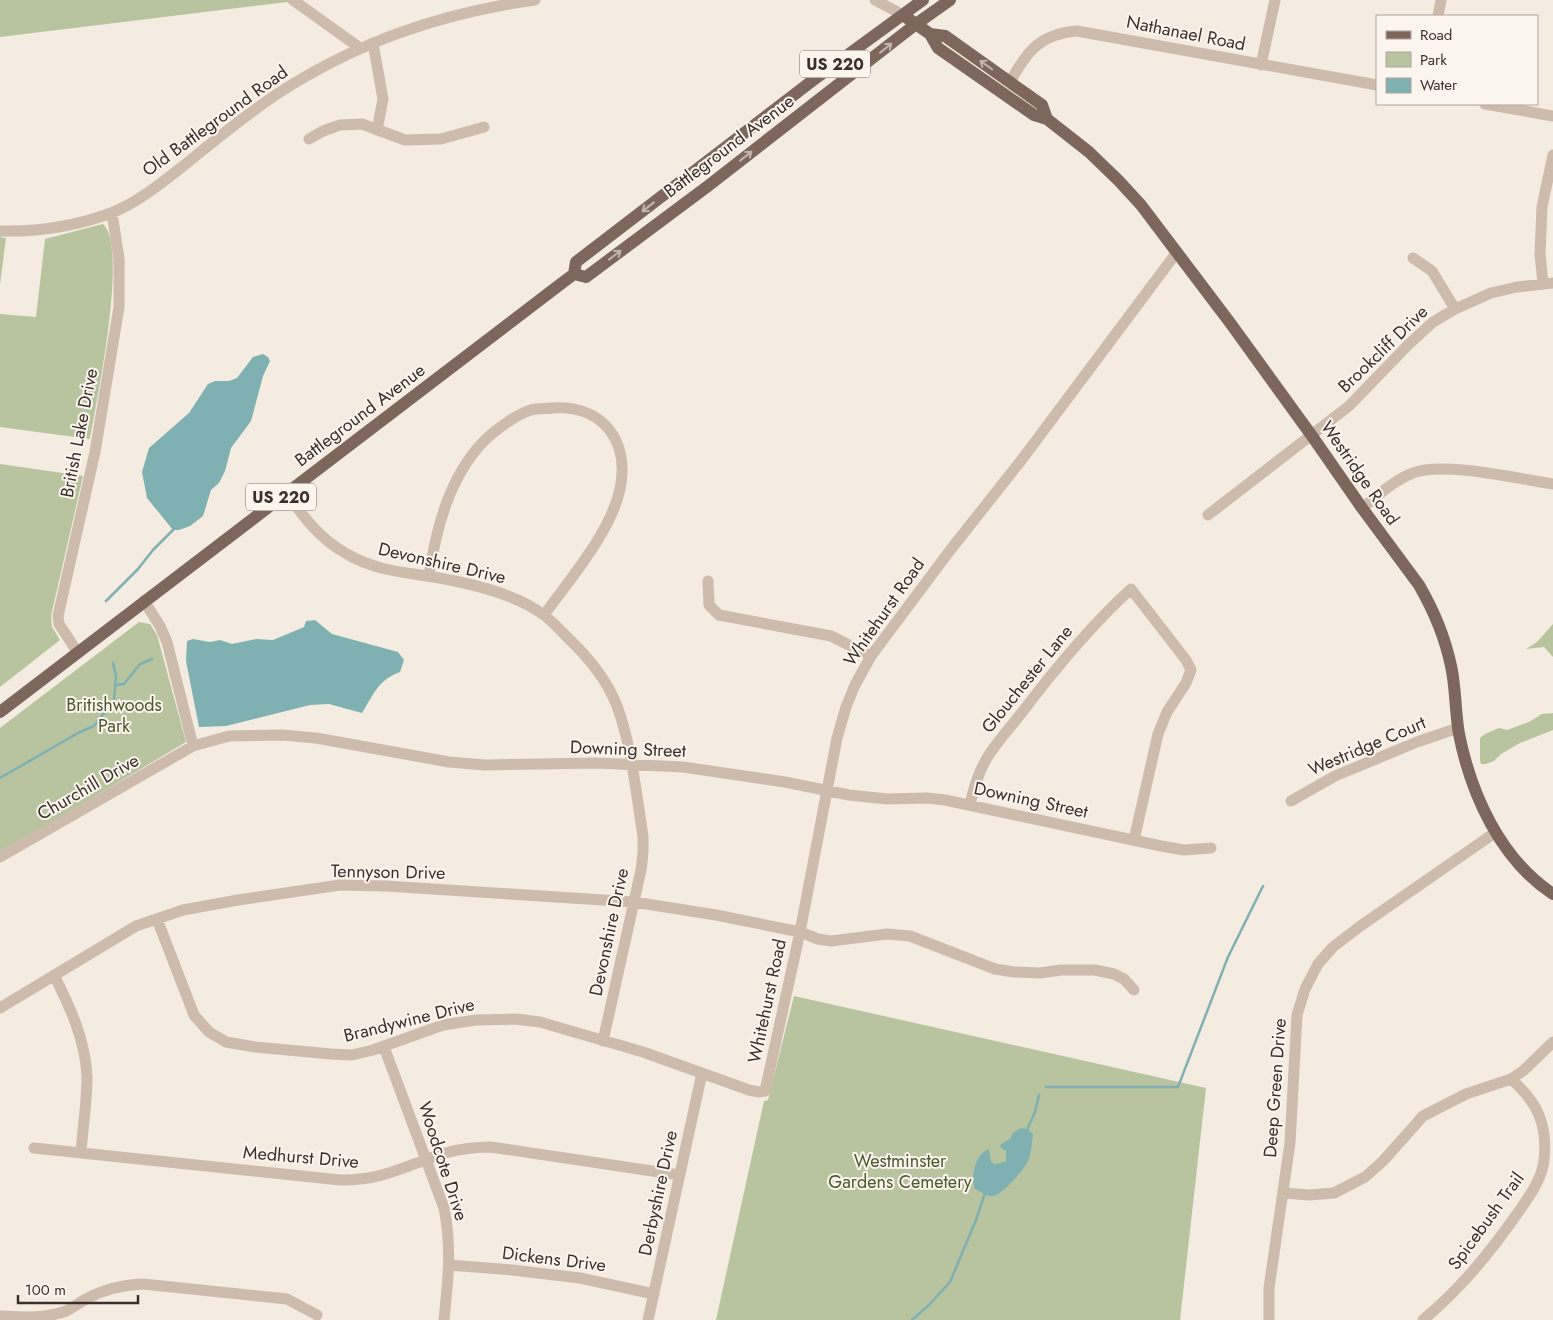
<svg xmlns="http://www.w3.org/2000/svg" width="1553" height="1320" font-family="Jost,sans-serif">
	<rect width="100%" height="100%" fill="#f4ebe1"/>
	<path fill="#b8c4a0" d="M0,0H304L0,37Z
		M103,224C129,247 96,404 90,439L0,427V314L36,317L45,239Z
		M0,237L6,238L0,285Z
		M0,464L83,476L51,616L52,627L60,640L0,687Z
		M139,622L150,624L157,635L186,742L45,826L0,851V728Z
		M1553,624V657L1544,647L1526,649L1537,642Z
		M1553,713V730L1520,743L1501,754L1494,761L1486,764H1481L1480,760V738L1485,734L1499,728L1507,730L1529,722L1542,714Z
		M794,996L1206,1088L1180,1320H716L764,1101L768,1100Z"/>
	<path fill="#7fb0b2" d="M263,354L268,357L270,361L263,376L251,421L231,448L225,471L219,483L211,490L203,516L190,526L179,530H173L147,498L142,472L149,448L189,413L208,384L215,381H229L237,378L253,357Z
		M315,620L332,634L398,652L404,660L400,672C378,680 374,694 362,713L329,704L310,705L226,726L199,727L186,661L187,641L193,639L210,642L220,640L232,644L256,639L273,640L304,627L306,621Z
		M1021,1128L1029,1130L1033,1134C1032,1143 1031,1153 1028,1161C1025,1169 1001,1196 993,1196C987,1197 980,1191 975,1189C970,1176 975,1154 989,1149L991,1161L994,1164H998L1006,1161V1151L1000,1147L1001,1144L1010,1139L1013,1133Z"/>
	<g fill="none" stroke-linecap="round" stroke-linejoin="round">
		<path stroke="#7fb0b2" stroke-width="2.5" d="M106,601L138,569L153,550L173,530
			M115,685L124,684L140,664L152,659
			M0,778L78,733L94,726L114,700L116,676L113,663
			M1046,1087H1178L1228,957L1263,886
			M1026,1132L1035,1112L1039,1095
			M912,1320L929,1305L950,1282L976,1220L984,1196L987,1193"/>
		<path stroke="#cdbbac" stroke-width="11" d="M293,0L360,48
			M875,0L903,15
			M1438,16L1441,0
			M373,43L383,99L377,130
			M1261,65L1275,0
			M1010,82C1027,51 1040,34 1077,31L1377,85
			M1485,104L1553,116
			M309,139L323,131L340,125L362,124L405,140L441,139L484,127
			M0,231C38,232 76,226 111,213C139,202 164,181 187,163C216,139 246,115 277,94C357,42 441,13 535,0
			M1413,258L1432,271L1455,309
			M1543,284L1540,254L1542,207L1553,155
			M287,493C303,517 321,540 347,554C372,569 399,572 427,576C465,582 513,592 544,615C553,622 561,631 569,639C589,658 607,680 617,706C632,747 636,793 643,836V853L641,870L603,1041
			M1362,508C1378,496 1394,480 1413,473C1443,461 1519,479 1553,484
			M1208,515L1349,406L1409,344L1433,322L1455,309L1491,293L1517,287L1553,283
			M429,576C436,529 449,477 484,441C494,431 517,414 531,410C537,408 546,409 553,408C603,405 630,441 620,489C611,532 570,579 544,615
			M708,581L709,605L719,615L831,636L871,656
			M144,601L160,626L167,642L193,746
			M78,653L59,624L58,616L95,452L119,307V259L112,213
			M1291,801L1335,776L1417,742L1458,728
			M970,804C974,788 978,773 987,758C996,743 1009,729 1020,715C1054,670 1089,627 1131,589L1186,660L1191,670L1186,683L1167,712L1158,734L1134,840
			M0,857L193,746L229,736L282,735L316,738L449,762L485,765L597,763L683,767L785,782L849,795L887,799L927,798L945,800L1161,846L1184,850L1211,848
			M157,919L194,1015L209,1032L226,1042L255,1047L331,1054L352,1055L373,1050L443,1025L476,1020L516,1019L540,1022L643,1052L749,1090L759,1092L765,1091L800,932L837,738L846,707L855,685L871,656L948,553L1023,458L1177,252
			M54,975C70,1007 85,1039 87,1076C87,1101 83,1127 81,1152
			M0,1008L136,926L183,910L238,900L340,885L386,886L634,902L716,915L800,932L818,939L831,941L887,934L910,936L995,969L1014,972L1040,973L1061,970H1095L1114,974L1124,979L1134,990
			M384,1047L444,1208C452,1247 448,1281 444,1320
			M34,1148L340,1180C382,1181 407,1165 445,1153C460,1149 475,1147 491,1147L679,1175
			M1284,1193L1309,1195L1334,1193L1365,1177L1383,1161L1423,1116L1466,1094L1511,1079L1523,1071L1553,1042
			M449,1265L512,1270L580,1278L654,1294
			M0,1316C22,1317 45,1319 66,1311C73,1308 80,1302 86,1299C104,1289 123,1285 143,1284L287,1299L317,1315
			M648,1320L702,1073
			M1269,1320V1288L1290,1143L1297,1015L1305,989L1318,964L1333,947L1359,927L1496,832
			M1423,1320C1461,1288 1488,1255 1517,1214C1528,1198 1542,1180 1544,1160C1548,1124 1537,1102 1511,1079"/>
		<path stroke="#7d675c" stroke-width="12" d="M903,15L930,34L938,48L1034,115L1047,119L1089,152L1119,181L1141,205L1231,324L1312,436L1362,508L1419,585C1434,611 1445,637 1451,666C1456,688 1455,712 1459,734C1471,794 1500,859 1553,894
			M930,34L945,36L1042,105L1047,119
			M574,274L576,262L812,81L923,0
			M0,712L562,283L574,274L586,277L708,186L916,24L950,0"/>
	</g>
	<defs><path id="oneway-shaft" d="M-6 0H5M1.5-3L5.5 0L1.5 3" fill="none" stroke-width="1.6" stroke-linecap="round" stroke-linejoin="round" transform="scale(1.25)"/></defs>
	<g stroke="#c2b5ac">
		<use href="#oneway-shaft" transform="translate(886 48) rotate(-38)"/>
		<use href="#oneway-shaft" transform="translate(986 65) rotate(-145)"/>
		<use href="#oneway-shaft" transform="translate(746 156) rotate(-38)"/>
		<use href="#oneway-shaft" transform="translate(648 207) rotate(142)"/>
		<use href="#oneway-shaft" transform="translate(615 255) rotate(-37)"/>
	</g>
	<g text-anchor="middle" stroke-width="4" stroke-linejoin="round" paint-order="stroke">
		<g fill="#fbf5ee" stroke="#756b66" stroke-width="1">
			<rect x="800" y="50.5" width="70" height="27" rx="4"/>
			<rect x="246" y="483.5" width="70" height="27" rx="4"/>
		</g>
		<g font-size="16" font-weight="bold" fill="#3b302b">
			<text x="835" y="70">US 220</text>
			<text x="281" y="503">US 220</text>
		</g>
		<g font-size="18" fill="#3b302b" stroke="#fbf5ee">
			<text transform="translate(1186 33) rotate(11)" y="6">Nathanael Road</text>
			<text transform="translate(215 121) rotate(-36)" y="6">Old Battleground Road</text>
			<text transform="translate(729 146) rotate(-37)" y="6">Battleground Avenue</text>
			<text transform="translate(1383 349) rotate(-44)" y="6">Brookcliff Drive</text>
			<text transform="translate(360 415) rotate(-37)" y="6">Battleground Avenue</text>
			<text transform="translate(79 433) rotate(-79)" y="6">British Lake Drive</text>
			<text transform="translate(1360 473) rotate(55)" y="6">Westridge Road</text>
			<text transform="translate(442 563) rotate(13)" y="6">Devonshire Drive</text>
			<text transform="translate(884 612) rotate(-55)" y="6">Whitehurst Road</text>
			<text transform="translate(1027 679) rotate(-51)" y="6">Glouchester Lane</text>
			<text transform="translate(1367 746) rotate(-23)" y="6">Westridge Court</text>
			<text transform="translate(628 749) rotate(2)" y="6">Downing Street</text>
			<text transform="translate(88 787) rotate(-30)" y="6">Churchill Drive</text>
			<text transform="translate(1031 800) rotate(12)" y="6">Downing Street</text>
			<text transform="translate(388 872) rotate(1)" y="6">Tennyson Drive</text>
			<text transform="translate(609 932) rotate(-78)" y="6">Devonshire Drive</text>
			<text transform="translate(767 1001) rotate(-78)" y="6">Whitehurst Road</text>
			<text transform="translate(409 1020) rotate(-14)" y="6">Brandywine Drive</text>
			<text transform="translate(1275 1088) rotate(-86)" y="6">Deep Green Drive</text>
			<text transform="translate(301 1157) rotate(5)" y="6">Medhurst Drive</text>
			<text transform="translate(443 1161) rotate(72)" y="6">Woodcote Drive</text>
			<text transform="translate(658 1193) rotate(-78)" y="6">Derbyshire Drive</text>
			<text transform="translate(1486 1221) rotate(-54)" y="6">Spicebush Trail</text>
			<text transform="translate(554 1259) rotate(7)" y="6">Dickens Drive</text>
		</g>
		<g font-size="18" fill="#4a5a2e" stroke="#fbf5ee">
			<text x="114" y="711">Britishwoods<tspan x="114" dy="21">Park</tspan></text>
			<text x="900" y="1167">Westminster<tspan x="900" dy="21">Gardens Cemetery</tspan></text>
		</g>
	</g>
	<rect x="1376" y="15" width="162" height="90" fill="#fbf5ee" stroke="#aea6a0"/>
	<rect x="1386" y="31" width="25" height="8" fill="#7d675c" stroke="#aea6a0"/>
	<text x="1420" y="40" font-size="15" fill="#3b302b">Road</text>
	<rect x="1386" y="52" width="25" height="15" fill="#b8c4a0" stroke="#aea6a0"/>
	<text x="1420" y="65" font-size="15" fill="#3b302b">Park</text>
	<rect x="1386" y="78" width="25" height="15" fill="#7fb0b2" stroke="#aea6a0"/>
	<text x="1420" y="90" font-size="15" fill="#3b302b">Water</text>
	<path d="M18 1295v8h120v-8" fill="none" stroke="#3b302b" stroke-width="2.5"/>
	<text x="25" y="1295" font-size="15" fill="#3b302b" stroke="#fbf5ee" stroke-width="4" paint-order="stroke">100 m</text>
</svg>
